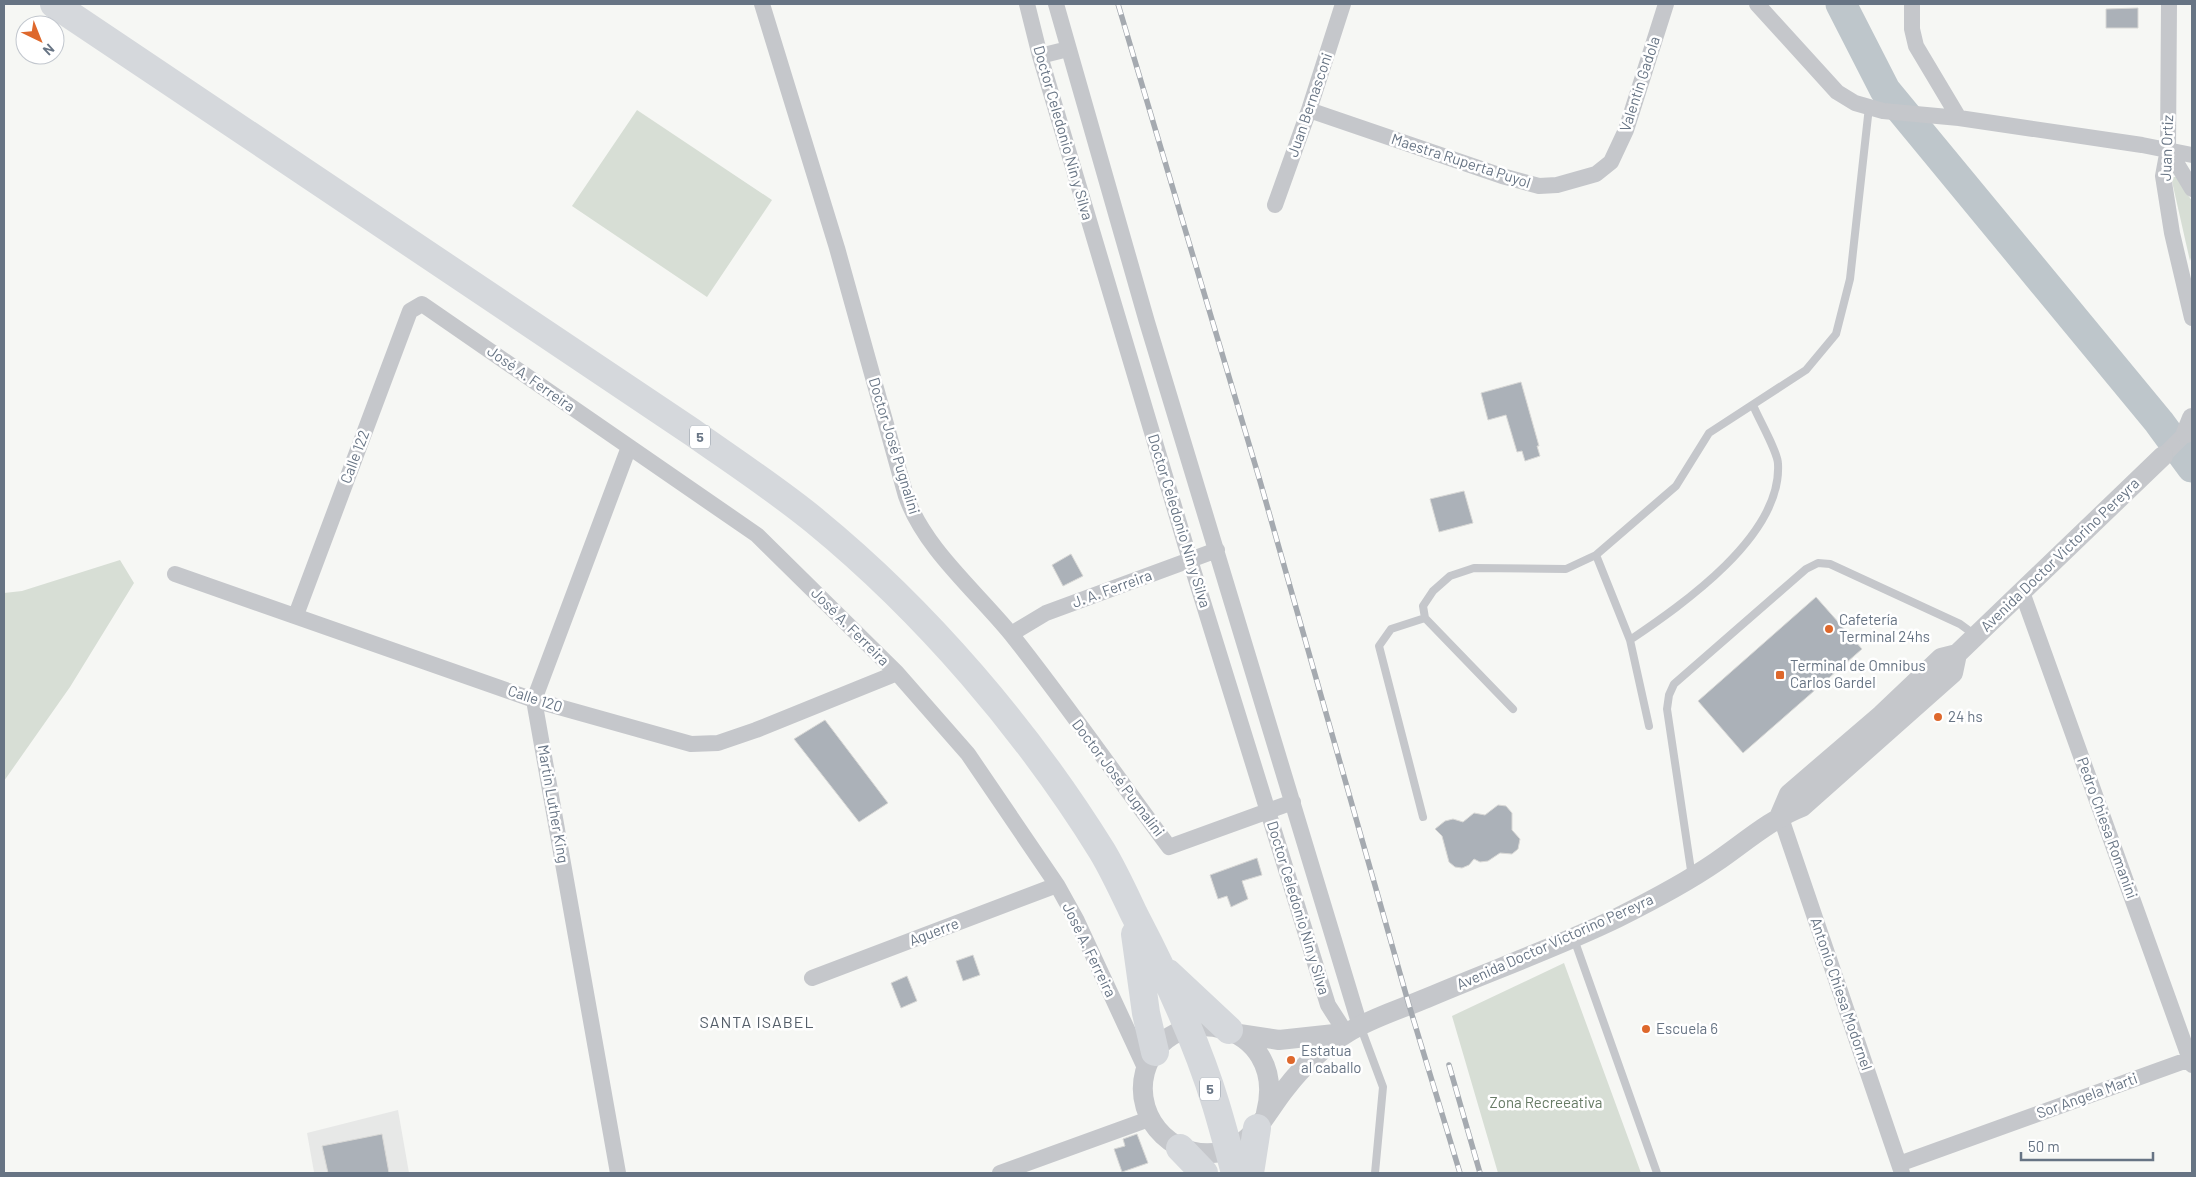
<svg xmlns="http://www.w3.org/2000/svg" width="2196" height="1177" font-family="Barlow,sans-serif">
	<rect width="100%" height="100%" fill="#f6f7f4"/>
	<path fill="#e7e8e7" d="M398,1110L409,1173H311L314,1172L307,1133Z"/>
	<path fill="#d7ded5" d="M637,110L772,200L707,297L572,206Z
		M2171,177H2176L2192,201V254L2190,261Z
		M120,560L134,583L70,687L4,781V593L22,591Z
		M1564,963L1641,1173H1498L1452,1016Z"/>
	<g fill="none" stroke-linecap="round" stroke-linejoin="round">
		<path stroke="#bec6cb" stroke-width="31" d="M1841,4L1885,90L2159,422L2192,467"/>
	</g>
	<path fill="#abb1b8" stroke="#d8d8d6" d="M2138,8V28H2106V9Z
		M1521,382L1539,446H1537L1540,456L1525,461L1522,451L1517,452L1506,415L1488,420L1481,393Z
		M1464,491L1473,523L1439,532L1430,499Z
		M1071,554L1083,576L1063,586L1052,565Z
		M1816,597L1862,649L1743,753L1698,701Z
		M825,720L888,803L859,822L794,739Z
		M1498,805L1506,806L1512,813V830L1520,839L1518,849L1512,854L1500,853L1488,861L1480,862L1474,859L1469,865L1462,868L1455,867L1449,862L1442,836L1435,829L1445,821L1453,819L1463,822L1474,813L1485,815Z
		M1257,858L1262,875L1242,881L1248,899L1231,907L1227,896L1218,899L1210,875Z
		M973,955L980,975L963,981L956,961Z
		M907,976L917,1001L901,1008L891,983Z
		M382,1134L389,1173H328L322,1146Z
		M1137,1134L1148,1163L1122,1172L1114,1149L1125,1146L1123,1139Z"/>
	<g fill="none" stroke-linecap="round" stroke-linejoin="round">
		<path stroke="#c5c7cb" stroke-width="8" d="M1596,555L1630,640L1649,726
			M1630,640C1683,604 1782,536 1778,464C1778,452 1758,418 1753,405
			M1513,709L1425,618L1423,606L1433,591L1450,576L1474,568L1566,569L1596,555L1676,486L1709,433L1806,370L1836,334L1850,279L1869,107
			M1423,817L1379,646L1391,629L1425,618
			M1692,877L1667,709L1669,695L1674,684L1806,569L1818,563L1830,564L1960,624L1975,635
			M1574,939L1657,1173
			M1361,1028L1383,1087L1375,1173"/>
		<path stroke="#c5c7cb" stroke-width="16" d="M762,4L837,248L906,496C924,548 976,591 1011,634C1066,703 1116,776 1169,847L1293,802
			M1027,4L1040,56L1190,560L1328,1005L1346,1033
			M1056,4L1147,322L1360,1026
			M1757,4L1837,92L1855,103L1883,111L1959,118L2142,145L2192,155
			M1912,4V29L1916,46L1959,118
			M2169,4L2168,149L2163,176L2172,233L2192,318
			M1040,56L1068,49
			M1309,110L1502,176L1539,186L1557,185L1596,174L1611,162L1626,130L1666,4
			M2168,149L2192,189
			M1275,205L1309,110L1343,4
			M2163,456L2186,433
			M175,574L534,700L691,744L718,743L756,730L897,673
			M2022,592L2192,1065
			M296,615L410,311L422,304L757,535L897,673L968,754L1057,885L1077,921L1146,1070
			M1011,634L1046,613L1217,550
			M1780,815L1902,1173
			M812,978L1057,885
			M1899,1164L2190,1059
			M618,1173L534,700L629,447
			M1000,1173L1149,1119"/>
		<path stroke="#c5c7cb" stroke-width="20" d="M2186,433L2192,418
			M1780,815L1789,794L1881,715L1941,658L1957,654L2163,456
			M1239,1034L1279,1040L1344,1033
			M1266,1113C1290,1020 1167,995 1145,1072C1132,1121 1179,1166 1227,1150C1255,1141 1268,1110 1286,1088C1302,1067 1324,1047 1347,1033C1371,1018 1401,1009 1427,998C1490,971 1555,948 1617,918C1651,901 1684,884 1716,862C1744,843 1769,820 1802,807L1953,673L1957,654"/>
		<path stroke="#d5d8dc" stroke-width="28" d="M54,4L692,432C733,461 776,489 815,521C925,611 1027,730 1102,851C1114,871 1124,893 1134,914C1166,975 1196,1039 1216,1105C1223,1128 1229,1151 1235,1173
			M1135,934L1146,1013L1155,1052
			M1168,973L1229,1030
			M1180,1148L1204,1173
			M1250,1173L1257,1128"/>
		<defs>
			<path id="rail" d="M1118,4L1260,481L1409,1005L1460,1173
				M1449,1065L1480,1173"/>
		</defs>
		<use href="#rail" stroke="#a5aab0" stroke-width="5.5"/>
		<use href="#rail" stroke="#fff" stroke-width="4" stroke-dasharray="11" stroke-linecap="butt"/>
	</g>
	<g fill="#de682c" stroke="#fff" stroke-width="2">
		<circle cx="1829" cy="629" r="5"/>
		<rect x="1775" y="670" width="10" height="10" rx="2.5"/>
		<circle cx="1938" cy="717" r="5"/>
		<circle cx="1646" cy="1029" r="5"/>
		<circle cx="1291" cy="1060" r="5"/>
	</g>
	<g text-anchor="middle" stroke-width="5" stroke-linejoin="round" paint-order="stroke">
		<g fill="#fff" stroke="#959ea9" stroke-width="1">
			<rect x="690" y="425.5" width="20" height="23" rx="4"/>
			<rect x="1200" y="1077.5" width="20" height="23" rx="4"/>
		</g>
		<g font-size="14" font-weight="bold" fill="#677484">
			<text x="700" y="442">5</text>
			<text x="1210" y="1094">5</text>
		</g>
		<g font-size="15" fill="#677484" stroke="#fff">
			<text transform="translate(1640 84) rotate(-72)" y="5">Valentín Gadola</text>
			<text transform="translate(1310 105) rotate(-71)" y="5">Juan Bernasconi</text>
			<text transform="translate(1063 133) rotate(74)" y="5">Doctor Celedonio Nin y Silva</text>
			<text transform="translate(2167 148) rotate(-88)" y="5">Juan Ortiz</text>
			<text transform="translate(1461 161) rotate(18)" y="5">Maestra Ruperta Puyol</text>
			<text transform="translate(531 379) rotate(35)" y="5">José A. Ferreira</text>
			<text transform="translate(894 446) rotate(73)" y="5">Doctor José Pugnalini</text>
			<text transform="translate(355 457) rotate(-69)" y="5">Calle 122</text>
			<text transform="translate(1179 521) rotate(73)" y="5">Doctor Celedonio Nin y Silva</text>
			<text transform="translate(2060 555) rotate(-44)" y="5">Avenida Doctor Victorino Pereyra</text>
			<text transform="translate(1112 589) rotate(-20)" y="5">J. A. Ferreira</text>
			<text transform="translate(850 627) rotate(45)" y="5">José A. Ferreira</text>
			<text transform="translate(535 699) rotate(18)" y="5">Calle 120</text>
			<text transform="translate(1118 778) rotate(53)" y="5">Doctor José Pugnalini</text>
			<text transform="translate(553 804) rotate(80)" y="5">Martin Luther King</text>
			<text transform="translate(2107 828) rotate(70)" y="5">Pedro Chiesa Romanini</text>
			<text transform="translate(1298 908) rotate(73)" y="5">Doctor Celedonio Nin y Silva</text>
			<text transform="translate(934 932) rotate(-21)" y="5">Aguerre</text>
			<text transform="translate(1555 942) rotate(-24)" y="5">Avenida Doctor Victorino Pereyra</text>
			<text transform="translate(1089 950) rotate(64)" y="5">José A. Ferreira</text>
			<text transform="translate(1841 994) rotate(71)" y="5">Antonio Chiesa Modornel</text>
			<text transform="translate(2087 1096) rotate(-20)" y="5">Sor Angela Marti</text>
		</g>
		<g font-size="15" fill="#677484" stroke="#fff" text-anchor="start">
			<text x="1839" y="625">Cafetería<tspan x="1839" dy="17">Terminal 24hs</tspan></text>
			<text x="1790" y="671">Terminal de Omnibus<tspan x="1790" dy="17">Carlos Gardel</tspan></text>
			<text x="1948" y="722">24 hs</text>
			<text x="1656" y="1034">Escuela 6</text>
			<text x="1301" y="1056">Estatua<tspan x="1301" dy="17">al caballo</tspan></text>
		</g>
		<g font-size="15" fill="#677b65" stroke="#fff">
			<text x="1546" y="1108">Zona Recreeativa</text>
		</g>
		<g font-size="16" letter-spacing="1" fill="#545e69" stroke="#fff">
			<text x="757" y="1028">SANTA ISABEL</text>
		</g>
	</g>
	<rect width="2196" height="1177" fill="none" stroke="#677484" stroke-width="10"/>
	<g transform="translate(40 40) rotate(137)"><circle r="24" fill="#ffffff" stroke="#c2c7ce"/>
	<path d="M0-4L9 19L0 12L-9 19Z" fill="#de682c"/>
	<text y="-8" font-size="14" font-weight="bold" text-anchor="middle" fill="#677484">N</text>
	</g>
	<path d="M2021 1152v8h132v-8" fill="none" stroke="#677484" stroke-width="2.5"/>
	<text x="2028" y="1152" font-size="15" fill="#677484" stroke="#ffffff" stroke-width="4" paint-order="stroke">50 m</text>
</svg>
